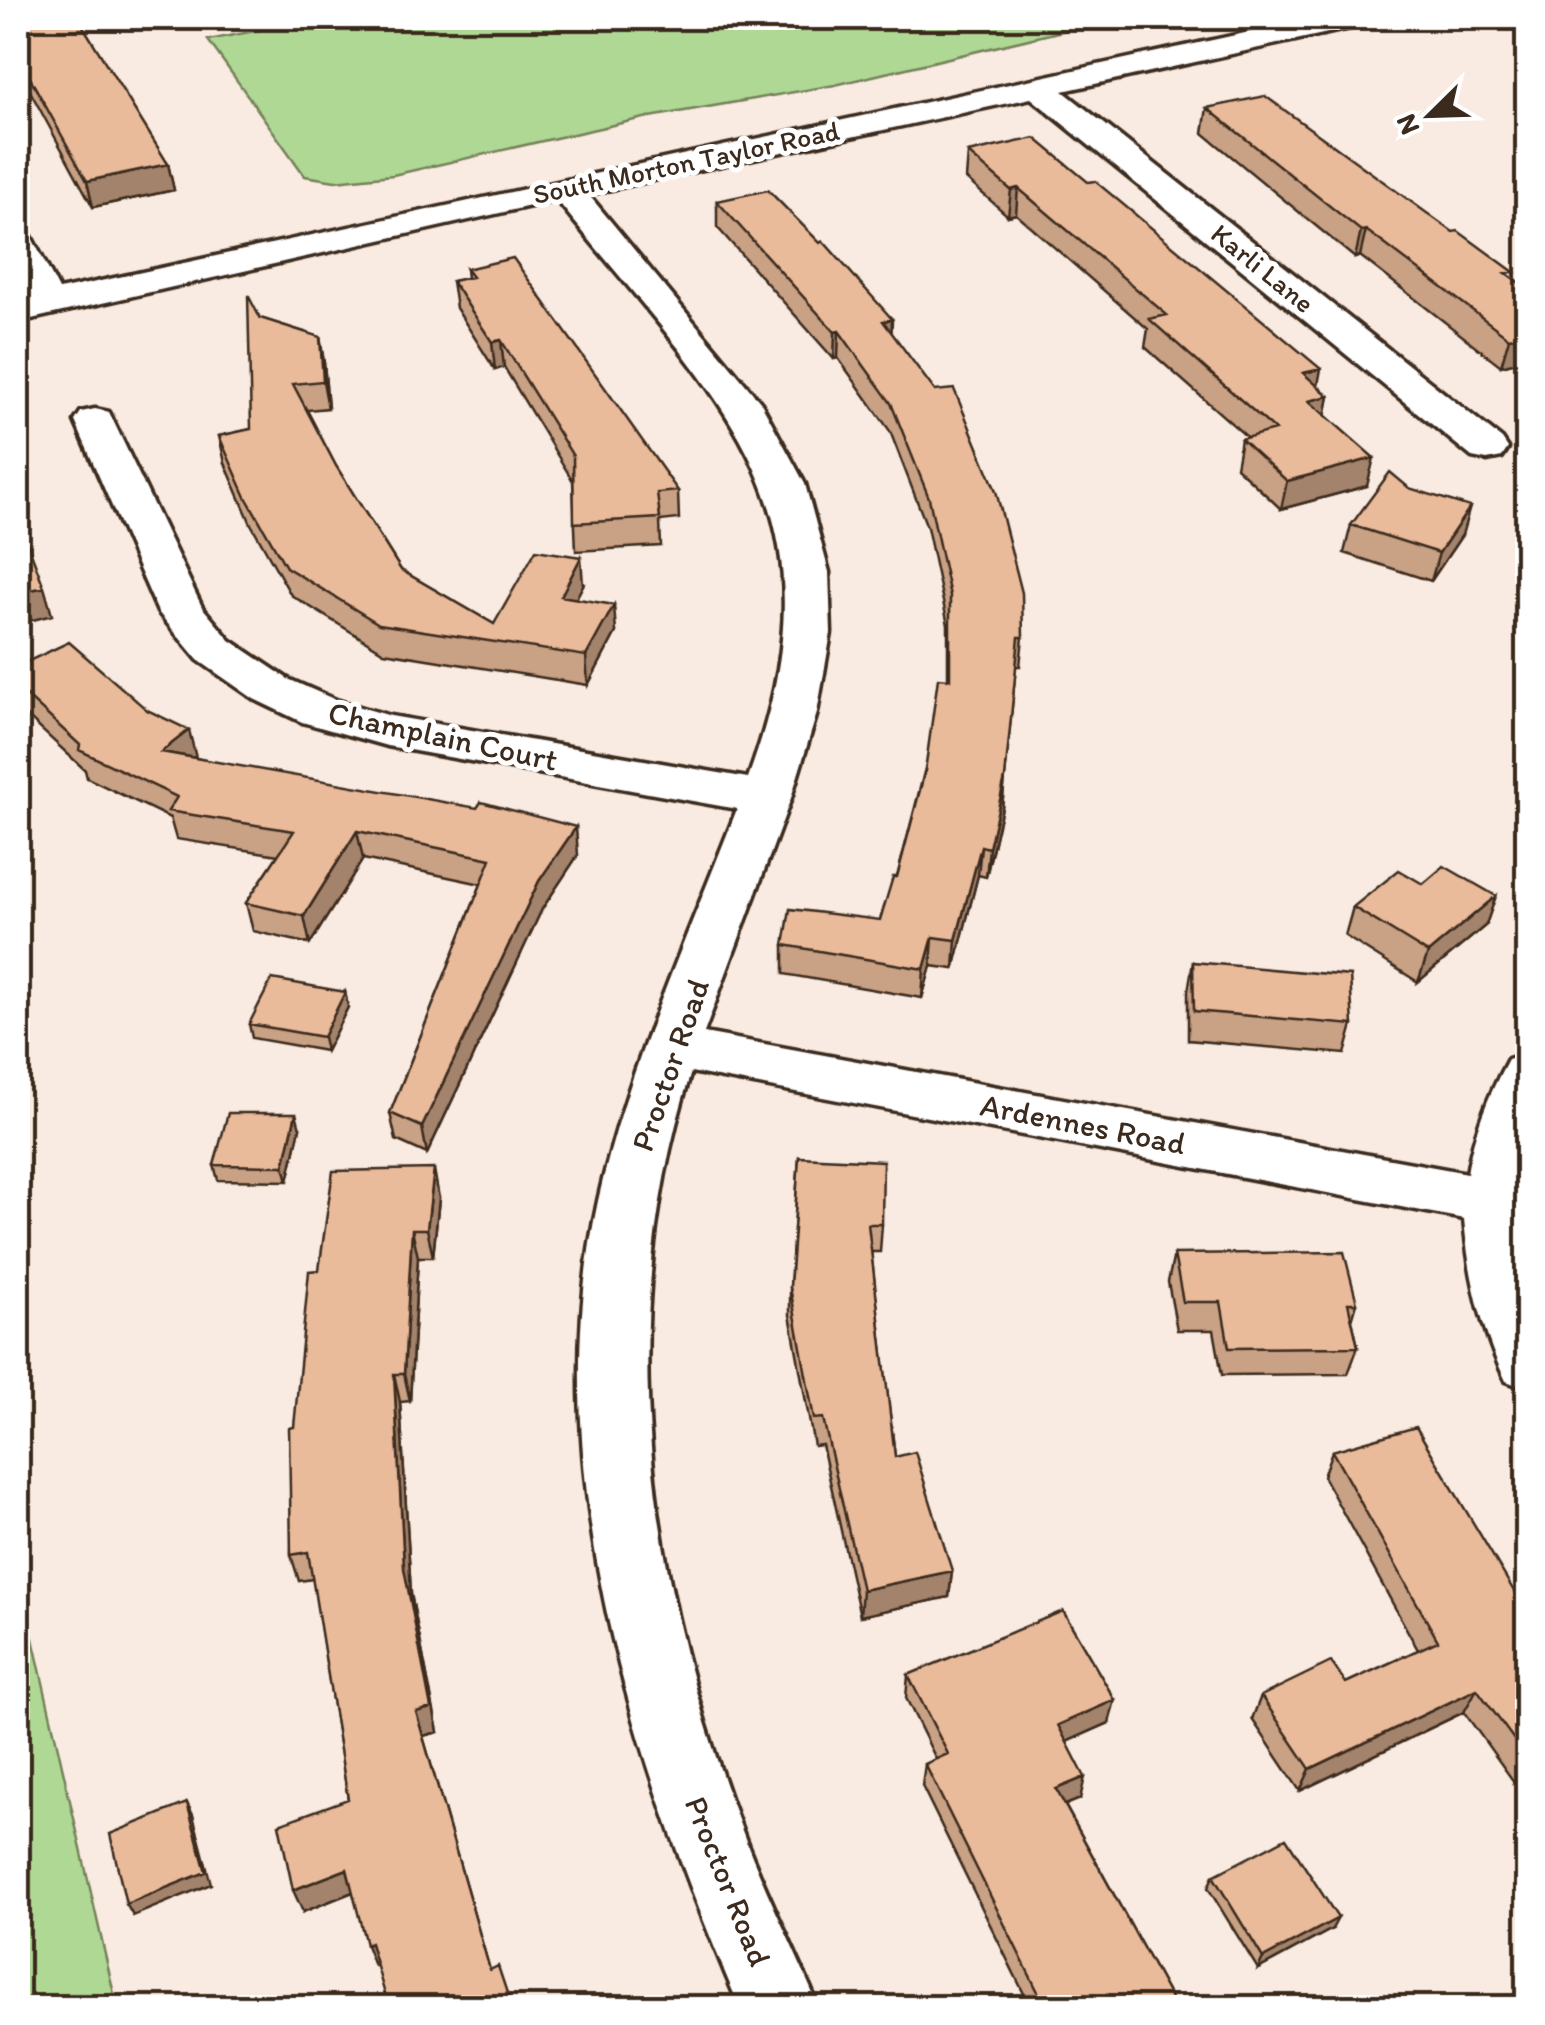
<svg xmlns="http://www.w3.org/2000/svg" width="1545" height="2025" font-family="Itim,sans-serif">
	<rect width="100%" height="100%" fill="#f9ebe1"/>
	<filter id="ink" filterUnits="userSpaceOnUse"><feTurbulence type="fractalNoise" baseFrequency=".01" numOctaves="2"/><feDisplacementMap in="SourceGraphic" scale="20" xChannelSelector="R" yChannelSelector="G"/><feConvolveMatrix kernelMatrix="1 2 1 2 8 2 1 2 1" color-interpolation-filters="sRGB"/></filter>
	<g filter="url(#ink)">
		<path fill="#afd895" stroke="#75815a" stroke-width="2.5" d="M323,18H1117L835,85L644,118L393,175L335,181L305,176L208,40Z
			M18,1573L117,2007H18Z"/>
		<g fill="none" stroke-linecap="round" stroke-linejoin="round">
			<defs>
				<path id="street" d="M1314,18H1371L1366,25L1355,27L1063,91L1502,439L1508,448L1502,457L1487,460L1472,457L1031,98L588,194L761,403L805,484L829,572L831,633L817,713L791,798L704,1033L1467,1173C1474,1131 1488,1096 1508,1059L1528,1053L1524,1217L1528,1389L1506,1381C1481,1330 1469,1276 1464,1219L691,1072C609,1329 651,1594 746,1841C768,1898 796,1952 819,2008H740C634,1762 539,1471 598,1201C628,1065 687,939 737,809L387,746L302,722L254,699L198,660L158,612L75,421L81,412L95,409L109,412L202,607L230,640L288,679L336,700L391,716L748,778C850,501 718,401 557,200L18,322V300L24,298L18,283V233L31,236L59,290Z"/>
			</defs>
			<use href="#street" stroke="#3b2a1e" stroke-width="7"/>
			<use href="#street" fill="#fff" fill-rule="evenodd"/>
		</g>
		<path fill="#c9a185" stroke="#3b2a1e" stroke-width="2.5" d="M18,18L168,164L174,190L93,207L18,69Z
			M1207,108L1512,278L1528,289V359L1501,366L1360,256L1355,258L1203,133Z
			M968,153L1318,386L1329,396L1325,415L1367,486L1281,509L1236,467L1241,439L1247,437L1145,347L1148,329L1016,214L1008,216L966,179Z
			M717,201L892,319L891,332L1023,637L1020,666H1016L1002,807L986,877L978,875L954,969L931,966L922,998L784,974V945L880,920L897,877L948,679V625L927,527L890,431L838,358L834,359L717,227Z
			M466,269L678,491L679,519L660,521L661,546L576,551L573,481L504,367L495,370L456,308L452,281L467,278Z
			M260,318L320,337L324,363L328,408L307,410L336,466L401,570L494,624L583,585L576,598L616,632L588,685L384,652L291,595L251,524L225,463L219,436L251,429Z
			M1351,525L1462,535L1431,581L1344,553Z
			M18,666L196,758L578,855L542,909L427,1154L396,1140L390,1113L481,884L363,859L310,944L253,931L246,903L278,855L176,839L170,818L87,778L85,770L18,708Z
			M1353,907L1486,925L1418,982L1345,936Z
			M1193,962L1353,1025L1345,1054L1188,1040V991Z
			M345,992L348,1007L326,1051L252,1038L249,1024Z
			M300,1128L288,1181L218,1180L214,1165Z
			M799,1157L882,1224L880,1252H871L895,1457L952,1571L949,1597L860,1616L822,1445L814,1446L790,1315V1287Z
			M439,1198L433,1257H418L410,1401L400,1402L411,1594L438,1732L423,1736L490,1970L512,2008L377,1965L374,1966L353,1892L303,1912L348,1799L313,1579L299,1581L291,1555L294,1427L319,1270Z
			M1174,1254L1357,1303L1352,1320L1358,1347L1348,1374L1222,1375L1214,1330H1177L1168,1282Z
			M1332,1451L1521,1603L1528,1600V1776L1514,1782L1464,1712L1300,1791L1252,1719L1261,1696L1346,1683L1418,1650L1323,1476Z
			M908,1675L1109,1723L1066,1741L1080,1799L1065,1805L1176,2008H1031L922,1786L925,1764L936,1759L906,1698Z
			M1213,1876L1332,1929L1258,1969L1208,1888Z"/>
		<path fill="#a4836c" stroke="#3b2a1e" stroke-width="2.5" d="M168,164L174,190L93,207L87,181Z
			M1018,188L1016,214L1008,216L1011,190Z
			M1366,230L1360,256L1355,258L1361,231Z
			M892,319L891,346L883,321Z
			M839,331L838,358L834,359L835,332Z
			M1528,334V359L1501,366L1509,338Z
			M320,337L324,363L328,408L323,381Z
			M501,340L504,367L495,370L492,342Z
			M1321,369L1316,396L1303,373Z
			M1329,396L1324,423L1309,401Z
			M1374,458L1367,486L1281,509L1287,481Z
			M1470,507L1462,535L1431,581L1439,553Z
			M581,557L583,585L563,624L561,596Z
			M44,587L52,615L18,624V593Z
			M614,605L616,632L588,685L586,656Z
			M189,730L196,758L161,752Z
			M1005,778L1002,807L986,877L989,848Z
			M576,827L578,855L542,909L427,1154L422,1127L539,881Z
			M357,831L363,859L310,944L304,916Z
			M981,846L978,875L954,969L956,940Z
			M1496,896L1486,925L1418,982L1428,953Z
			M933,937L931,966L922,998L924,969Z
			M345,992L348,1007L326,1051L323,1037Z
			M296,1113L300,1128L288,1181L284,1166Z
			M434,1169L439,1198L433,1257L427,1229Z
			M412,1229L418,1257L410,1401L404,1374Z
			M394,1374L400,1402L411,1594L438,1732L423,1736L416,1712L404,1568Z
			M952,1571L949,1597L860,1616L862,1590Z
			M1477,1689L1464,1712L1300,1791L1310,1769Z
			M1115,1700L1109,1723L1053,1748L1058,1725Z
			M1528,1760V1776L1514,1782Z
			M1085,1777L1080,1799L1051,1811L1056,1789Z
			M187,1803L193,1815L211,1884L133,1916L126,1904Z
			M347,1869L355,1891L303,1912L293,1890Z
			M1338,1918L1332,1929L1258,1969L1263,1958Z
			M370,1943L378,1964L374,1966L366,1945Z"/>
		<path fill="#eabb9b" stroke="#3b2a1e" stroke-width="2.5" d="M18,18H78L168,164L87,181L18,56Z
			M1265,96L1453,232L1458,231L1514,272L1506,273L1528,289V334L1509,338L1366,230L1361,231L1207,108Z
			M1035,138L1088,182L1095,181L1321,369L1303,373L1329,396L1309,401L1374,458L1287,481L1241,439L1275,430L1149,319L1167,315L1018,188L1011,190L968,153Z
			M768,190L820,243L823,241L892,319L883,321L935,391L954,389L996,491L1022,593L1023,637H1019L1005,778L989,848L981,846L956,940L933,937L924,969L784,945L790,909L880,920L893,877H897L925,771L938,678L950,679V596L929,498L891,403L839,331L835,332L717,201Z
			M513,258L678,491L657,493L660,518L574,523L573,456L501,340L492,342L452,281L472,277L466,269Z
			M248,295L260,318L320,337L323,381L293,384L336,466L401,570L494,624L536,550L581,557L561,596L614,605L586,656L379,624L286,567L246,497L219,436L251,429Z
			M1390,472L1409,488L1470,507L1439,553L1351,525Z
			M18,518L44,587L18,593Z
			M69,642L147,710L189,730L161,752L477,808L481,802L576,827L539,881L422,1127L390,1113L491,859L357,831L304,916L246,903L294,831L168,811L177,797L79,750L80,745L18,688V666Z
			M1444,866L1496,896L1428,953L1353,907L1399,870L1423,884Z
			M1193,962L1350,976L1353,1025L1194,1011Z
			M272,979L345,992L323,1037L249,1024Z
			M228,1113H296L284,1166L214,1165Z
			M799,1157L883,1161L882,1224H868L895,1457L915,1452L952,1571L862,1590L823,1418L814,1419L790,1287Z
			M434,1169L427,1229H412L404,1374H394L404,1568L431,1708L416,1712L490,1970L498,1966L512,2008H389L370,1943L366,1945L347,1869L293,1890L279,1824L348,1799L308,1552L291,1555L289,1428L294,1427L309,1271L319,1270L333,1171Z
			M1344,1252L1357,1303H1348L1358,1347L1229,1348L1221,1302H1183L1174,1254Z
			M1416,1427L1521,1603L1528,1600V1759L1477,1689L1310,1769L1261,1696L1331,1662L1346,1683L1438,1641L1332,1451Z
			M1063,1611L1115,1700L1058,1725L1085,1777L1056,1789L1176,2008H1046L925,1764L948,1754L908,1675Z
			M187,1803L206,1872L126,1904L110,1834Z
			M1286,1838L1338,1918L1263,1958L1213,1876Z"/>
	</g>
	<g text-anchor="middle" stroke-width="10" stroke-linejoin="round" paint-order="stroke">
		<g font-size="28" fill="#3b2a1e" stroke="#fff">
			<text transform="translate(686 162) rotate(-12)" y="10">South Morton Taylor Road</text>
			<text transform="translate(1263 268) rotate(39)" y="10">Karli Lane</text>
		</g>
		<g font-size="32" fill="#3b2a1e" stroke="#fff">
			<text transform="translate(443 736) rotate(12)" y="11">Champlain Court</text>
			<text transform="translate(670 1065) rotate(-71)" y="11">Proctor Road</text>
			<text transform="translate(1083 1124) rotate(11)" y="11">Ardennes Road</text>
			<text transform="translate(728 1881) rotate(68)" y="11">Proctor Road</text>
		</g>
	</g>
	<rect width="1545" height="2025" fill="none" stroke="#fff" stroke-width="60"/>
	<rect x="30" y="30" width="1485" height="1965" fill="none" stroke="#3b2a1e" stroke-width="4" filter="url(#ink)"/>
	<g transform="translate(1430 115) rotate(247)" stroke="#ffffff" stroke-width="8" paint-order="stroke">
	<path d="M0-8L18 38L0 25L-18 38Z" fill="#3b2a1e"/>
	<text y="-15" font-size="28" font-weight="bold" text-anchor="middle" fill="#3b2a1e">N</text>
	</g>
</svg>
